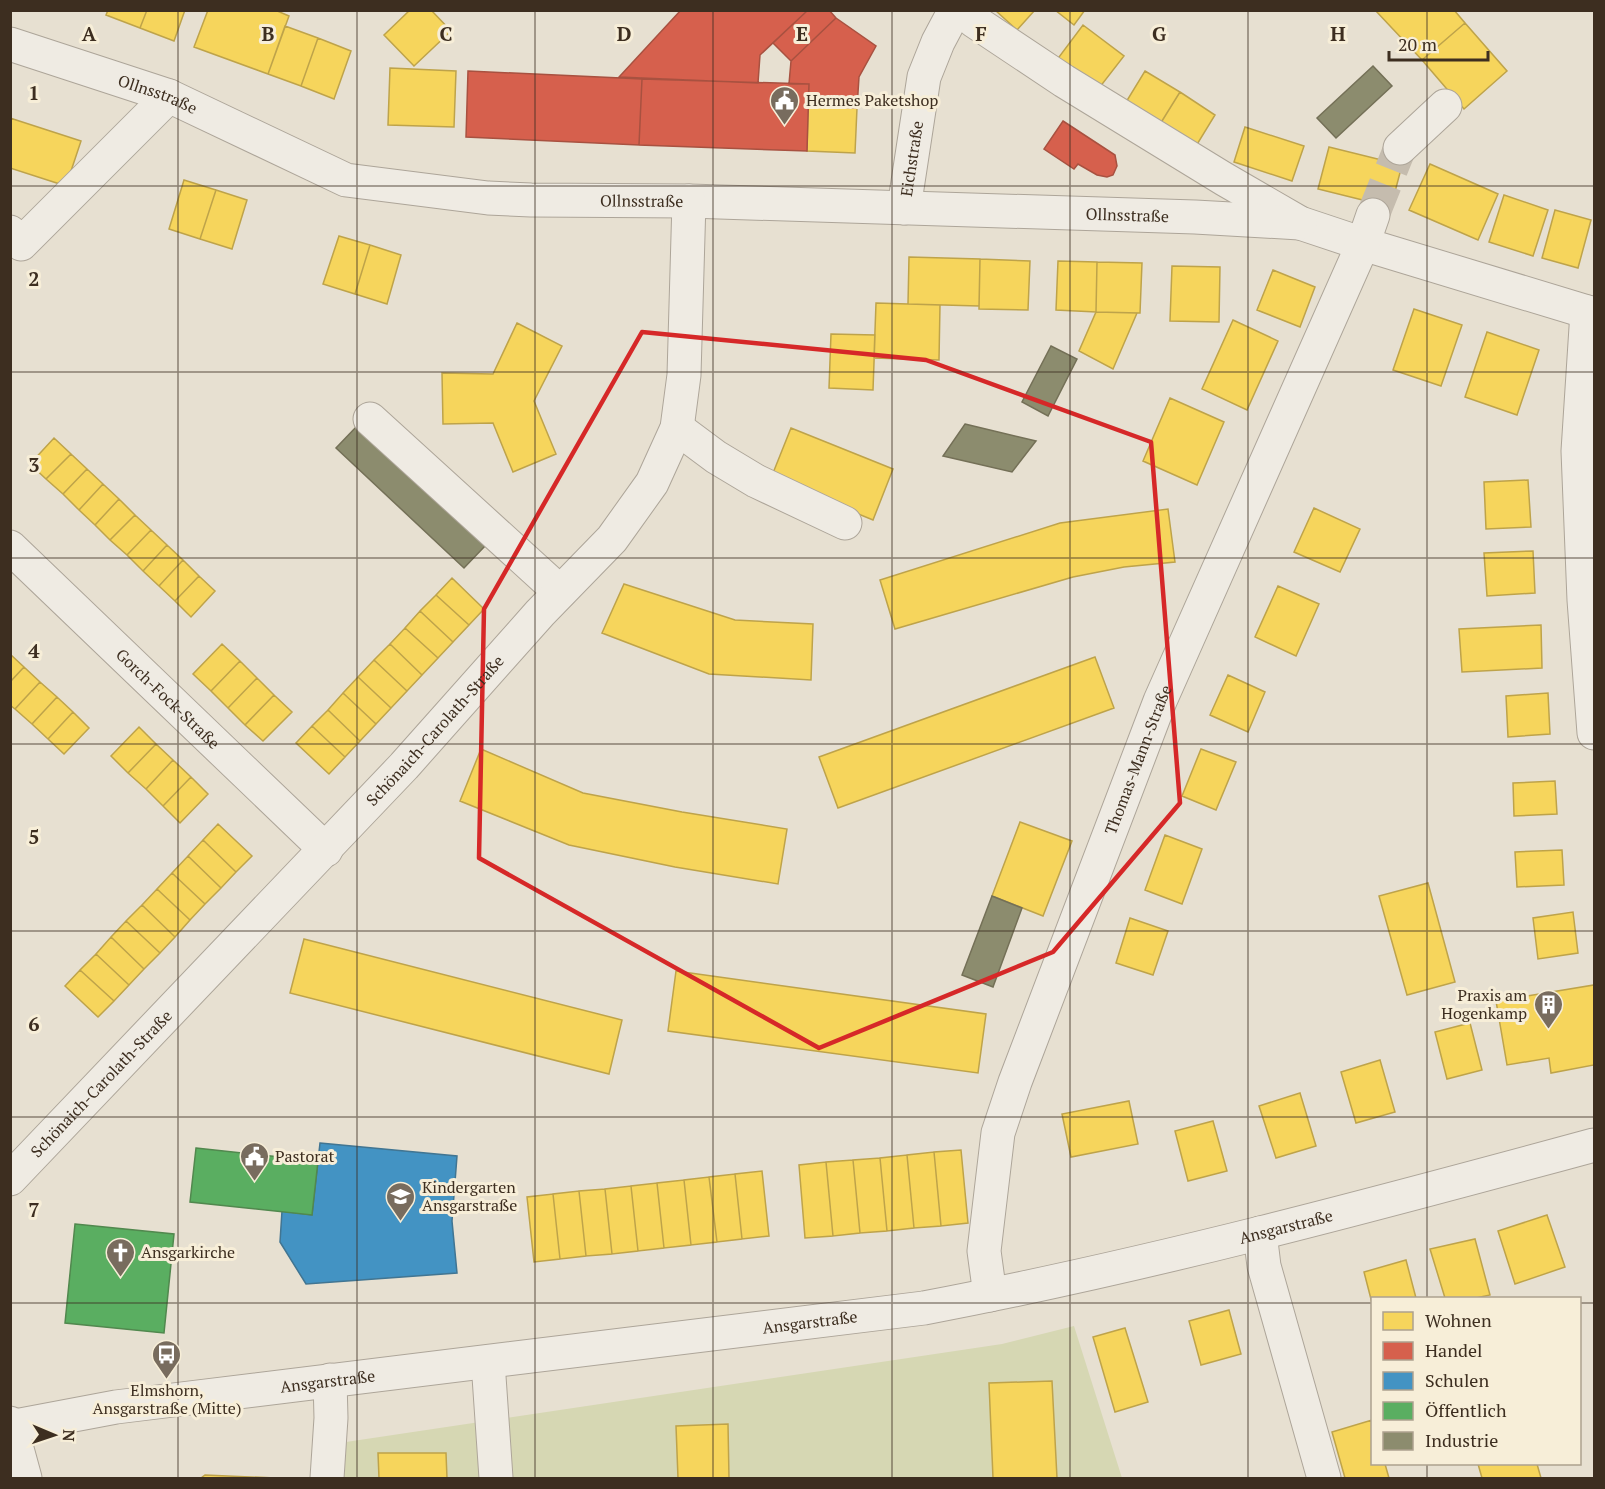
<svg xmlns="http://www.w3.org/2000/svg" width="1605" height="1489" font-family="'PT Serif',serif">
	<rect width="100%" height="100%" fill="#e7e0d1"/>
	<path fill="#d6d7b3" d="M1074,1326L1122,1478H343L346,1442L1002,1344Z"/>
	<path fill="#f6d55c" stroke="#bea34a" stroke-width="1.5" d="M108,10H147L140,28L106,15Z
		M147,10H185L174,41L140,28Z
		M208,10H275L289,16L268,74L194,47Z
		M410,10H431L451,31L414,66L384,35Z
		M995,10H1035L1017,30Z
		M1055,10H1085L1074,25Z
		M1375,10H1454L1465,23L1422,60Z
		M1465,23L1507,71L1464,109L1422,60Z
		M1083,25L1124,56L1096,92L1056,61Z
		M285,26L318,38L301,86L268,74Z
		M318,38L351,51L334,99L301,86Z
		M390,68L456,71L454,127L388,125Z
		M1145,71L1180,92L1157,129L1123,107Z
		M1180,92L1215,115L1193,151L1157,129Z
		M808,106L857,108L855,153L807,151Z
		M10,118L81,141L66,186L10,168Z
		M1245,127L1304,146L1292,181L1234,162Z
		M1329,147L1402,165L1391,207L1318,189Z
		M1430,164L1498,194L1478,240L1409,210Z
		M184,180L216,190L200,239L169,229Z
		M216,190L247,200L232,249L200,239Z
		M1504,195L1548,210L1533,256L1489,242Z
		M1555,210L1591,220L1578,268L1542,258Z
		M339,236L370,245L355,294L323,284Z
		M370,245L401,255L387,304L355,294Z
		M909,257L980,259L979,306L908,304Z
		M980,259L1030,261L1028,310L979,309Z
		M1058,261L1097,262L1096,312L1056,310Z
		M1097,262L1142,263L1140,313L1096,312Z
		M1172,266L1220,267L1219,322L1170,321Z
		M1273,270L1315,287L1300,327L1257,310Z
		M876,303L940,305L939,360L874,358Z
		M1414,309L1462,325L1441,386L1393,370Z
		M1096,312L1137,313L1113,369L1079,351Z
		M1233,320L1278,341L1247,410L1202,389Z
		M517,323L562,346L534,401L556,454L513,472L493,423L443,424L442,373L493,374Z
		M1487,332L1539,350L1517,415L1465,397Z
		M831,334L875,335L873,390L829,388Z
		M1170,398L1224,422L1197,485L1143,461Z
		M791,428L893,469L873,520L771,478Z
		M54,438L71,454L46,479L30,464Z
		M71,454L87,469L63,494L46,479Z
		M87,469L103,484L79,510L63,494Z
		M1528,480L1531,527L1486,529L1484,482Z
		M103,484L119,499L95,525L79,510Z
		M119,499L135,515L110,540L95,525Z
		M1314,508L1360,529L1340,572L1294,552Z
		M1168,509L1175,562L1124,567L1073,577L895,629L880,580L1060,523Z
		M135,515L151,530L127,555L110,540Z
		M151,530L167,545L143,571L127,555Z
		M167,545L183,560L159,586L143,571Z
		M1533,551L1535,593L1487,596L1484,553Z
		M183,560L199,576L175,601L159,586Z
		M199,576L215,591L191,617L175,601Z
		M452,578L484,609L469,625L436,595Z
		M624,584L735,620L813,624L811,680L709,674L602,633Z
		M1278,586L1319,604L1296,656L1255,637Z
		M436,595L469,625L453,642L420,611Z
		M420,611L453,642L438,658L405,628Z
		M1541,625L1542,668L1462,672L1459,629Z
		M405,628L438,658L422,675L390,644Z
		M222,644L240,661L211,691L193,674Z
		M390,644L422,675L407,691L374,660Z
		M10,654L24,667L10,682Z
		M1095,657L1114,708L838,808L819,757Z
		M374,660L407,691L391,708L358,677Z
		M240,661L257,678L228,708L211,691Z
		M24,667L40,682L15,709L10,705V682Z
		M1228,675L1265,692L1248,732L1210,715Z
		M358,677L391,708L376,724L343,693Z
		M257,678L274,695L245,725L228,708Z
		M40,682L57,697L32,724L15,709Z
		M343,693L376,724L360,741L328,710Z
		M1548,693L1550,734L1508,737L1506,696Z
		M274,695L292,712L263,741L245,725Z
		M57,697L73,712L48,739L32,724Z
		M328,710L360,741L345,757L312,726Z
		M73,712L89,728L64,754L48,739Z
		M312,726L345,757L329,774L296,743Z
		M139,727L156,744L128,773L111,756Z
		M156,744L173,760L146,789L128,773Z
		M481,749L583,793L682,812L787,829L778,884L675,867L569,845L460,801Z
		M1201,749L1236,762L1216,810L1182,796Z
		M173,760L191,777L163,806L146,789Z
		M191,777L208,794L180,823L163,806Z
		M1555,781L1557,814L1514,816L1513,783Z
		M1020,822L1072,841L1043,916L992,896Z
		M218,824L252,856L236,872L203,840Z
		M1165,835L1202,849L1182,904L1145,890Z
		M203,840L236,872L221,888L188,856Z
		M1562,850L1564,885L1517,887L1515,852Z
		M188,856L221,888L205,904L172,873Z
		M172,873L205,904L190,920L157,889Z
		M1428,883L1455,982L1407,995L1379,896Z
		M157,889L190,920L175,937L142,905Z
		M142,905L175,937L160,953L126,921Z
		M1573,912L1578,953L1538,959L1533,918Z
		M1130,918L1168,931L1153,975L1116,963Z
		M126,921L160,953L144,969L111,937Z
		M111,937L144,969L129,985L96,954Z
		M304,939L622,1020L609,1074L290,993Z
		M96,954L129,985L114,1001L80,970Z
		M80,970L114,1001L98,1017L65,986Z
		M676,971L986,1014L978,1073L668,1031Z
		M1594,985V1065L1551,1073L1549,1058L1507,1065L1496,1001Z
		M1470,1023L1482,1070L1447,1079L1435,1032Z
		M1380,1060L1395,1112L1356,1123L1341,1072Z
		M1300,1093L1316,1146L1276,1158L1259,1106Z
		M1129,1101L1138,1144L1071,1157L1062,1114Z
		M1213,1121L1227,1171L1188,1181L1175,1131Z
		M961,1150L968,1223L941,1226L934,1152Z
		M934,1152L941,1226L914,1228L907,1155Z
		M907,1155L914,1228L887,1231L880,1158Z
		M880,1158L887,1231L860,1233L853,1160Z
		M853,1160L860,1233L833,1236L826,1162Z
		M826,1162L833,1236L805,1238L799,1165Z
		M762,1171L769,1236L742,1239L735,1174Z
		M735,1174L742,1239L717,1242L709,1177Z
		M709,1177L717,1242L691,1245L684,1180Z
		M684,1180L691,1245L664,1248L657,1183Z
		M657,1183L664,1248L638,1251L631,1186Z
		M631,1186L638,1251L612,1254L605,1189Z
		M605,1189L612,1254L586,1256L579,1191Z
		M579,1191L586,1256L560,1259L553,1194Z
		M553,1194L560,1259L534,1262L527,1197Z
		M1547,1215L1565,1267L1515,1284L1498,1231Z
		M1475,1239L1490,1295L1476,1298H1445L1430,1249Z
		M1406,1260L1416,1298H1372V1303L1364,1272Z
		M1229,1310L1241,1354L1201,1365L1189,1321Z
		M1125,1328L1148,1402L1115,1412L1093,1337Z
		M1052,1381L1057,1478H993L989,1383Z
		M1372,1420V1464H1385L1389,1478H1345L1332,1432Z
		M728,1424L729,1478H678L676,1426Z
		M378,1453H446L447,1478H379Z
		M1478,1464H1537L1541,1478H1482Z
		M205,1475L276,1478H201Z"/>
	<path fill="#d6604d" stroke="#a85140" stroke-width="1.5" d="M681,10H808L760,55L758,83L619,77Z
		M808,10H829L836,18L791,61L773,43Z
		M836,18L876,46L859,77L857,108L808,106L809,84H789L791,61Z
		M468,71L642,79L639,145L466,137Z
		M642,79L809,84L807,151L639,145Z
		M1063,121L1115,155L1117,166L1113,175L1107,177L1097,175L1078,164L1074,169L1044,149Z"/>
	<path fill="#4393c3" stroke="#417592" stroke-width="1.5" d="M320,1143L457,1156L452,1221L457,1273L306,1284L280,1242L282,1211L312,1215Z"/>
	<path fill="#5aae61" stroke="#51884e" stroke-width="1.5" d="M196,1148L318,1161L312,1215L190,1202Z
		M75,1224L174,1234L164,1333L65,1323Z"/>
	<path fill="#8c8c6e" stroke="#747057" stroke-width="1.5" d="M1373,66L1392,86L1336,138L1317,118Z
		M1051,346L1077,359L1048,416L1022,402Z
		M965,424L1036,441L1012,472L943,456Z
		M357,426L485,546L464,568L336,448Z
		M992,896L1022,908L993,987L962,975Z"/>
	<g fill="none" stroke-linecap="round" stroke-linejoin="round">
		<path stroke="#c5bcae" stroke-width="33" stroke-dasharray="33 16" stroke-linecap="butt" d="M1373,215L1400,148"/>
		<defs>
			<g id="minor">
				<path d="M974,21L1064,81L1224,179L1300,223L1363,244L1594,314"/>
				<path id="s1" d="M10,44L169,96L346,180L488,198L531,200L689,201L1195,217L1300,223"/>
				<path d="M1400,148L1445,106"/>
				<path id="s2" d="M904,208L924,77L938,42L955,10"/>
				<path d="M10,232L21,244L169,96"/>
				<path d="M1587,312L1578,451L1584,600L1594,733"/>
				<path d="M370,419L560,592"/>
				<path d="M677,428L716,457L756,481L845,523"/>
				<path id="s3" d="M10,547L326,850"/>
				<path id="s4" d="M10,1179L404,766L540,613L612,539L652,483L677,428L684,375L689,201"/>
				<path d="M1260,1233L1264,1266L1324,1478"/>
				<path id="s5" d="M990,1295L984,1251L998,1133L1015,1082L1160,701L1363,244L1373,215"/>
				<path d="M488,1362L496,1478"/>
				<path d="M10,1423L25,1478"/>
				<path id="s6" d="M10,1427L116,1407L924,1308C1150,1265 1373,1205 1594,1145"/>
				<path d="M327,1478L331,1418L330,1380"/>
			</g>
		</defs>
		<use href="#minor" stroke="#ada599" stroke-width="35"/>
		<use href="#minor" stroke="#efebe3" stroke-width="33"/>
	</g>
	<path fill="none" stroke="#d62828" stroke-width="4.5" stroke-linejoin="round" d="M642,332L926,360L1151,442L1180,803L1053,952L819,1048L479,858L484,609Z"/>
	<path fill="none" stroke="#3d2e20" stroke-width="1.5" stroke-opacity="0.55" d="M178,10V1478M357,10V1478M535,10V1478M713,10V1478M892,10V1478M1070,10V1478M1248,10V1478M1427,10V1298M10,186H1594M10,372H1594M10,558H1594M10,744H1594M10,931H1594M10,1117H1594M10,1303H1372M1580,1303H1594M1427,1464V1478"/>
	<defs>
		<symbol id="civic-pin" viewBox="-11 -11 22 30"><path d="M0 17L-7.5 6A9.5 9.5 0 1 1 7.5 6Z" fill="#786c5e" stroke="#f7eed8"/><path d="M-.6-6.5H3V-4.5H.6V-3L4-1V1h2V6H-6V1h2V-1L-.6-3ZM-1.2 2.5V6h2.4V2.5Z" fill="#fff"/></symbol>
		<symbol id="building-pin" viewBox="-11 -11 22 30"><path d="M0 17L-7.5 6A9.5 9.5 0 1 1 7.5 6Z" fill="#786c5e" stroke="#f7eed8"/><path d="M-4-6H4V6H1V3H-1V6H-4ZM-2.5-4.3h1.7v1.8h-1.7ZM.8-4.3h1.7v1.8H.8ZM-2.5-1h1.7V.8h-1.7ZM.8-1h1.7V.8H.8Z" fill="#fff"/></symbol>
		<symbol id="school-pin" viewBox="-11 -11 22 30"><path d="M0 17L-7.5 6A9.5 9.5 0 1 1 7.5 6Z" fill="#786c5e" stroke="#f7eed8"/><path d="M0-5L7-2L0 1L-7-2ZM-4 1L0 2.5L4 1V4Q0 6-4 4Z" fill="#fff"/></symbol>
		<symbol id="church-pin" viewBox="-11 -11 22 30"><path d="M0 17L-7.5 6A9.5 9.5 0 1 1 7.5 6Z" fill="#786c5e" stroke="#f7eed8"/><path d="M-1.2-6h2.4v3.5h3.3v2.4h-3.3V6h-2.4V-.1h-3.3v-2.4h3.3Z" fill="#fff"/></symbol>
		<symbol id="bus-pin" viewBox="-11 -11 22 30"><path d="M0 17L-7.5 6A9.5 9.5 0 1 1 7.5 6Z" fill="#786c5e" stroke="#f7eed8"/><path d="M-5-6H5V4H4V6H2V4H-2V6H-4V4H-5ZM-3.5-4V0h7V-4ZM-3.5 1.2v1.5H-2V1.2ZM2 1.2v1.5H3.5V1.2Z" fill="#fff"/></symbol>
	</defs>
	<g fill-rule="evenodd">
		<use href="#civic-pin" x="768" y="84" width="33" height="45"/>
		<use href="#building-pin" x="1532" y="988" width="33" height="45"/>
		<use href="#civic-pin" x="238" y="1140" width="33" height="45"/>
		<use href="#school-pin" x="384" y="1180" width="33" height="45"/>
		<use href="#church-pin" x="104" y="1236" width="33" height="45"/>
		<use href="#bus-pin" x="150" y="1338" width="33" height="45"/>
	</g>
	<g text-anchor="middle" stroke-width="6" stroke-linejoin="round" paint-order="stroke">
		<g font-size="16" fill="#3d2e20" stroke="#f7eed8">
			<text dy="6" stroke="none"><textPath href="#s1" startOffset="156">Ollnsstraße</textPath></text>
			<text dy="6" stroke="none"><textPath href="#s2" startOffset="50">Eichstraße</textPath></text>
			<text dy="6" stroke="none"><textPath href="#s1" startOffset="660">Ollnsstraße</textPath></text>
			<text dy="6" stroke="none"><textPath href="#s1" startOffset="1146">Ollnsstraße</textPath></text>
			<text dy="6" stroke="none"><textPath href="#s3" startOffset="219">Gorch-Fock-Straße</textPath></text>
			<text dy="6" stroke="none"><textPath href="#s4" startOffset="618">Schönaich-Carolath-Straße</textPath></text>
			<text dy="6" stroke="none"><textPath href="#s5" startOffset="562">Thomas-Mann-Straße</textPath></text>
			<text dy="6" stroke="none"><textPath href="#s4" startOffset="132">Schönaich-Carolath-Straße</textPath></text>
			<text dy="6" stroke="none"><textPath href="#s6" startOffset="1293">Ansgarstraße</textPath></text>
			<text dy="6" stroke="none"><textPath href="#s6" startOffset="807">Ansgarstraße</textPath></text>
			<text dy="6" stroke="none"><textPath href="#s6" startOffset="321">Ansgarstraße</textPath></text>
		</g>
		<g font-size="16" fill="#3d2e20" stroke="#f7eed8" text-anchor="start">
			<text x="806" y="106">Hermes Paketshop</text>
			<text x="1527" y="1001" text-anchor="end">Praxis am<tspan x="1527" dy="18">Hogenkamp</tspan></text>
			<text x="275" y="1162">Pastorat</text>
			<text x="422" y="1193">Kindergarten<tspan x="422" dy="18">Ansgarstraße</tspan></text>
			<text x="141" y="1258">Ansgarkirche</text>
			<text x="167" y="1396" text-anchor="middle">Elmshorn,<tspan x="167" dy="18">Ansgarstraße (Mitte)</tspan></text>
		</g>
	</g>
	<g font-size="20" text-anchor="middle" font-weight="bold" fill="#3d2e20" stroke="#f7eed8" stroke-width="6" stroke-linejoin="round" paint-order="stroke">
		<text x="89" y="41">A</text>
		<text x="268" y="41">B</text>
		<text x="446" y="41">C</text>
		<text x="624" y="41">D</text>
		<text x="802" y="41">E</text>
		<text x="981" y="41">F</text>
		<text x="1159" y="41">G</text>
		<text x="1338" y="41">H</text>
		<text x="34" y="100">1</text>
		<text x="34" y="286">2</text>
		<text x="34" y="472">3</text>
		<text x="34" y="658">4</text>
		<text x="34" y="844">5</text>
		<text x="34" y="1031">6</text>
		<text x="34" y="1217">7</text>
	</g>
	<rect width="1605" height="1489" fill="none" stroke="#3d2e20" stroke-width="24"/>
	<rect x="1371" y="1297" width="210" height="168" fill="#f7eed8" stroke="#ada18e" stroke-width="1.5"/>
	<rect x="1383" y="1312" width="30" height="18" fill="#f6d55c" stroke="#ada18e" stroke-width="1.5"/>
	<text x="1425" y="1327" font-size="18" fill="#3d2e20">Wohnen</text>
	<rect x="1383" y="1342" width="30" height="18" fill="#d6604d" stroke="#ada18e" stroke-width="1.5"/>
	<text x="1425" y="1357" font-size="18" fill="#3d2e20">Handel</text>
	<rect x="1383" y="1372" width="30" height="18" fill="#4393c3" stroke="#ada18e" stroke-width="1.5"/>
	<text x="1425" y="1387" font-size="18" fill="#3d2e20">Schulen</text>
	<rect x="1383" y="1402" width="30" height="18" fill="#5aae61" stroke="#ada18e" stroke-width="1.5"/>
	<text x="1425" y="1417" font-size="18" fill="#3d2e20">Öffentlich</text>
	<rect x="1383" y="1432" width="30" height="18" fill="#8c8c6e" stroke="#ada18e" stroke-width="1.5"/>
	<text x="1425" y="1447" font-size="18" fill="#3d2e20">Industrie</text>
	<g transform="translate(54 1435) rotate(92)" stroke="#f7eed8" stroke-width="4.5" paint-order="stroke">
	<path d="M0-4.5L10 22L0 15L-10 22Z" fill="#3d2e20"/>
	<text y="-9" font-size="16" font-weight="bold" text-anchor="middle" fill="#3d2e20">N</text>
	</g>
	<path d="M1389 51v9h99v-9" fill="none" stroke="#3d2e20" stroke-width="3"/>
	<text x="1398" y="51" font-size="18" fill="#3d2e20" stroke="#f7eed8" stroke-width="4.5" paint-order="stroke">20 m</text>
</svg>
